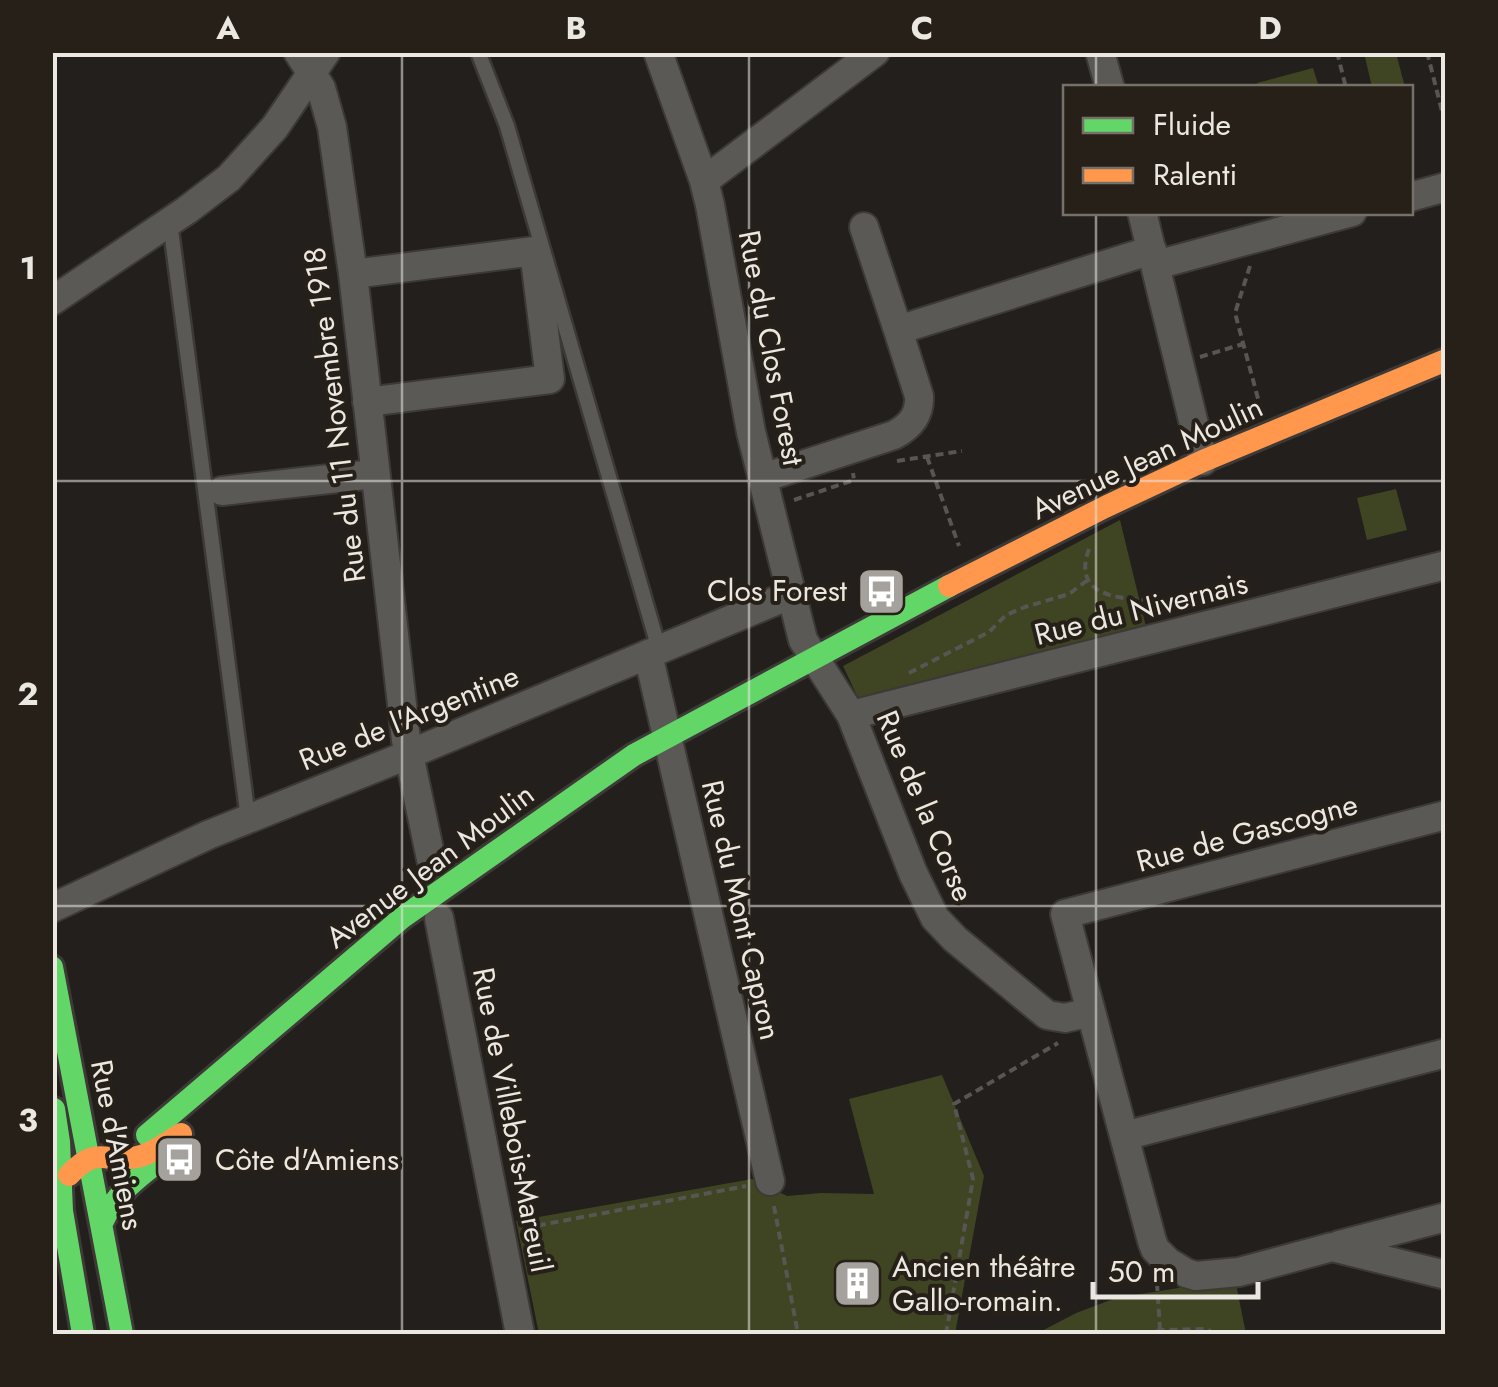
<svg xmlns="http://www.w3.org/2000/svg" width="1498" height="1387" font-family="Jost,sans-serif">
	<rect width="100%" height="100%" fill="#221f1c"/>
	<path fill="#3f4423" d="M1364,53H1396L1405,87H1372Z
		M1313,68L1319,87H1259L1257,83Z
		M1396,489L1407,530L1367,540L1357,498Z
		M1120,520L1146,627L860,702L843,666Z
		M942,1075L984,1176L955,1334H539L516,1221L752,1179L787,1196L821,1193L874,1194L849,1099Z
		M1235,1279L1246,1334H1036L1076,1313L1116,1298Z"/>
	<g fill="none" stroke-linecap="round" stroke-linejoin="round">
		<defs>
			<path id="lane" d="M478,52L507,126L659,649
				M170,222L248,818"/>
			<path id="street" d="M298,52L321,88L332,127L353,274L406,740L431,859
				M658,52L704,181L710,205L751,432L803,640L851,715L913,873L935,918L955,939L1047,1015L1065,1018L1091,1012
				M1100,52L1110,88
				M704,181L875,52
				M1410,197L1446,187
				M1142,212L1203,461
				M864,227L898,330
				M1156,265L1352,212
				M353,274L534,251L550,379L367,402
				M52,301L187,210L229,178L275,127L326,52
				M763,478L894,435C911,426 920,415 919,396L898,330L1152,250
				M222,491L374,474
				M648,654L770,1181
				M851,715L1446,565
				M1446,815L1065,914L1152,1241L1155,1249L1168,1262L1186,1273L1196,1276L1239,1272L1332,1247L1446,1275
				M52,908L208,835L400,758L792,594
				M439,918L520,1334
				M1124,1136L1446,1053
				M1339,1245L1446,1217"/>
			<path id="fast" d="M52,967L122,1334
				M54,1109L59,1142L62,1211L83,1334
				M147,1135L403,917L634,755L949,586
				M102,1223C116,1191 145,1172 172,1151"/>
			<path id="slow" d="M949,586L1105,507L1203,461L1446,360
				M69,1175C98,1144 104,1164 137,1157C153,1153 167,1143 181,1134"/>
		</defs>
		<use href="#lane" stroke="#3c3936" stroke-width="19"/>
		<use href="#street" stroke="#3c3936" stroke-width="32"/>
		<use href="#fast" stroke="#3c3936" stroke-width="28"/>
		<use href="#slow" stroke="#3c3936" stroke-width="28"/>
		<path stroke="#585653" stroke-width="4" stroke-dasharray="8 5" stroke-linecap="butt" d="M1259,52H1264
			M1337,52L1346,88
			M1427,52L1446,127
			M1250,266L1235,313L1260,406
			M1200,357L1243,344
			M927,457L959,546
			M897,461L962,451
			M794,500L854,480L853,473
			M1089,549C1069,603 1133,599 1166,600
			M909,673L989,632L1006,615L1025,607L1069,594L1089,579
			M774,1206L798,1334
			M525,1228L746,1186
			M1157,1283L1160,1330L1158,1334
			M946,1334L973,1179L954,1104L1058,1043
			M1144,1334L1160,1330L1208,1329L1213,1334"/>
		<use href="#lane" stroke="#5b5956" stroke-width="14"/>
		<use href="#street" stroke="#5b5956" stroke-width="28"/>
		<use href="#fast" stroke="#63d668" stroke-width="22"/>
		<use href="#slow" stroke="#ff974d" stroke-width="22"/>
	</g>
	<path fill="none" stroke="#ebe7e1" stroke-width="2.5" stroke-opacity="0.55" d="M402,52V1334M749,52V1334M1096,52V88M1096,212V1334M52,481H1446M52,906H1446"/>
	<defs>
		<symbol id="bus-square" viewBox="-11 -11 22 22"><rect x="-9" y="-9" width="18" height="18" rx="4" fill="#a5a19c" stroke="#262018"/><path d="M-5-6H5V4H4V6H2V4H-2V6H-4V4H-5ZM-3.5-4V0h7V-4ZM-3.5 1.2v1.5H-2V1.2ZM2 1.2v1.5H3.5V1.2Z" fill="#fff"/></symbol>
		<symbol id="building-square" viewBox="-11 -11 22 22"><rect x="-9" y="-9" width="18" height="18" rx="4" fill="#a5a19c" stroke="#262018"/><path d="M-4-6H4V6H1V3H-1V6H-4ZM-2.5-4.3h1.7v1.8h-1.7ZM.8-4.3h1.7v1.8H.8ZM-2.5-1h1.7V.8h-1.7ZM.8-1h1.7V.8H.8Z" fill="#fff"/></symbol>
	</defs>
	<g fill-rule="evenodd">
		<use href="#bus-square" x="854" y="564" width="55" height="55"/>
		<use href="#bus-square" x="152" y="1132" width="55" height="55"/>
		<use href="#building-square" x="830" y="1256" width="55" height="55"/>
	</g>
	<g text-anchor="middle" stroke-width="8" stroke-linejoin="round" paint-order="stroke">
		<g font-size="30" fill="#ebe7e1" stroke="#262018">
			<text transform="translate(771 348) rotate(79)" y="10">Rue du Clos Forest</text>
			<text transform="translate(335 415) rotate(-97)" y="10">Rue du 11 Novembre 1918</text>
			<text transform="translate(1147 458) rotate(-25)" y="10">Avenue Jean Moulin</text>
			<text transform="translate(1141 609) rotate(-14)" y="10">Rue du Nivernais</text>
			<text transform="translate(409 718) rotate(-22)" y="10">Rue de l'Argentine</text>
			<text transform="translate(925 806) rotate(67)" y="10">Rue de la Corse</text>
			<text transform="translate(1247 833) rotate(-15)" y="10">Rue de Gascogne</text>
			<text transform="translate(430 866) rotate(-37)" y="10">Avenue Jean Moulin</text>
			<text transform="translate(741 910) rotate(77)" y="10">Rue du Mont Capron</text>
			<text transform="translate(512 1120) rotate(79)" y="10">Rue de Villebois-Mareuil</text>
			<text transform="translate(117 1145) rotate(79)" y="10">Rue d'Amiens</text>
		</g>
		<g font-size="30" fill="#ebe7e1" stroke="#262018" text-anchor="start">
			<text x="847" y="601" text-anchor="end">Clos Forest</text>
			<text x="215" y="1170">Côte d'Amiens</text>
			<text x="892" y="1277">Ancien théâtre<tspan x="892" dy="34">Gallo-romain.</tspan></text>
		</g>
	</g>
	<rect width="1498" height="1387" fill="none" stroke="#262018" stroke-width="110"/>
	<rect x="1063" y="85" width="350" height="130" fill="#262018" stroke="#757068" stroke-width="2.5"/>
	<rect x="1083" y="118" width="50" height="15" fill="#63d668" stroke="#757068" stroke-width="2.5"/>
	<text x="1153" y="135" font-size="30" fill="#ebe7e1">Fluide</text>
	<rect x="1083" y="168" width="50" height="15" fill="#ff974d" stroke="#757068" stroke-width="2.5"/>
	<text x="1153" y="185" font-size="30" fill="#ebe7e1">Ralenti</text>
	<path d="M1093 1282v15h165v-15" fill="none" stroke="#ebe7e1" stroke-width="5"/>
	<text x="1108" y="1282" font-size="30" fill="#ebe7e1" stroke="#262018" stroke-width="8" paint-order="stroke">50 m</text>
	<rect x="55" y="55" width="1388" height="1277" fill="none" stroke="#ebe7e1" stroke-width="4"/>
	<g font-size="32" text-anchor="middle" font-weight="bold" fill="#ebe7e1">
		<text x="228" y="39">A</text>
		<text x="576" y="39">B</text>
		<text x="922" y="39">C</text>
		<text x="1270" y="39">D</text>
		<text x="28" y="279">1</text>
		<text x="28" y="705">2</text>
		<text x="28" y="1131">3</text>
	</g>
</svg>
